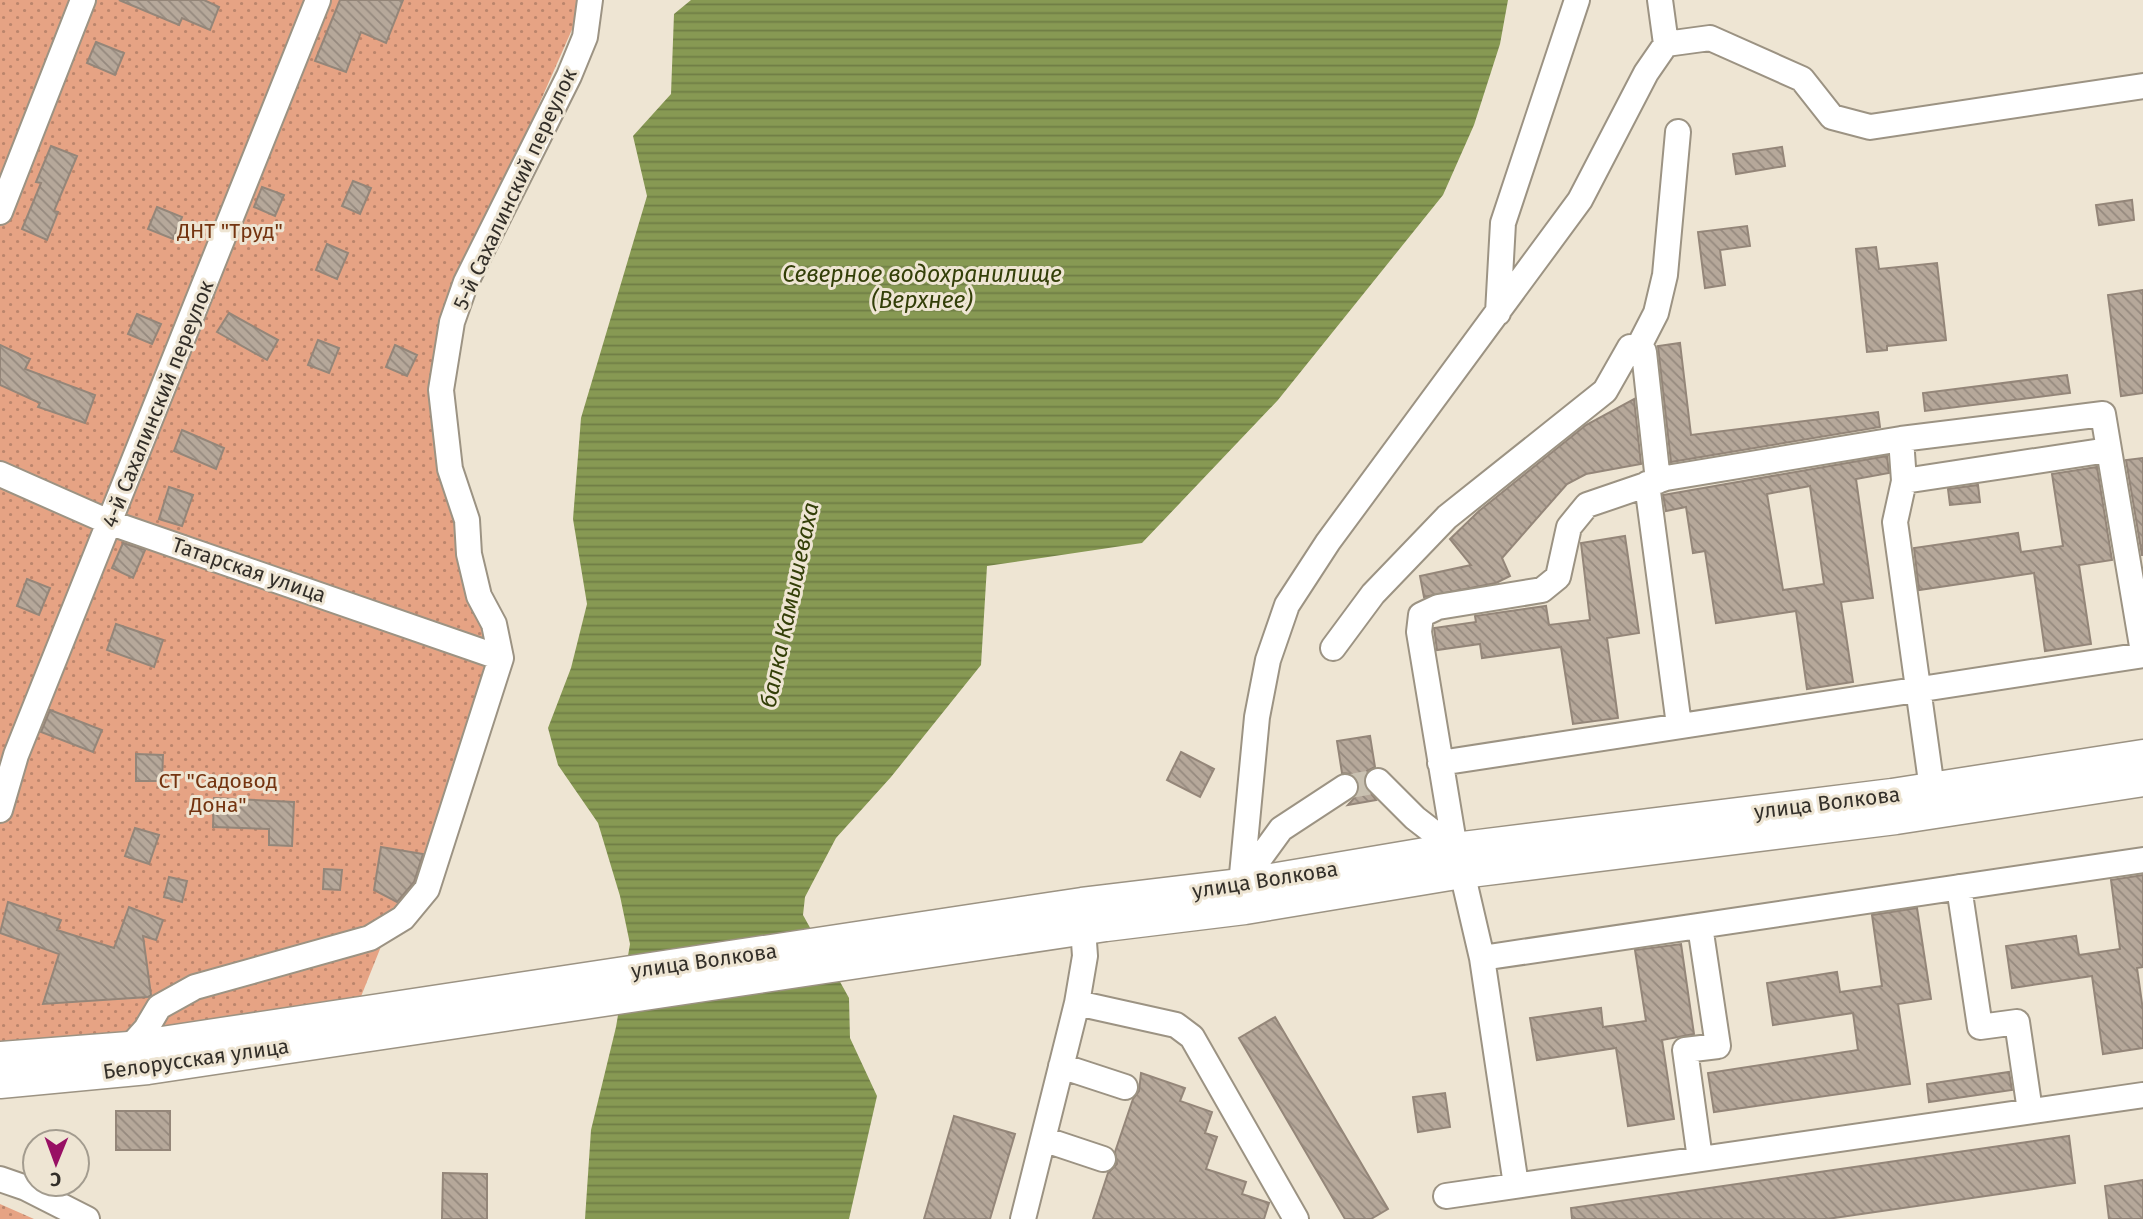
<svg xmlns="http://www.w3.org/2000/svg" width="2143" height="1219" font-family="'Fira Sans',sans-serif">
	<defs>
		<pattern id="grass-dots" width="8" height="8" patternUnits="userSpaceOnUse" patternTransform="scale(1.75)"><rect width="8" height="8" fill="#e6a384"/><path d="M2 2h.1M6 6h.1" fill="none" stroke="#bb856c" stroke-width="1.8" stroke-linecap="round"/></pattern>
		<pattern id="water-rules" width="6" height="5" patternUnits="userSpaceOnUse" patternTransform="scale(1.75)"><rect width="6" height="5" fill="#879953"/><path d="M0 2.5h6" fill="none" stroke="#6f7d45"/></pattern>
		<pattern id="building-back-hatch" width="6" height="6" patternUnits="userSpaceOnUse" patternTransform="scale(1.75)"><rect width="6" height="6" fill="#b6a89a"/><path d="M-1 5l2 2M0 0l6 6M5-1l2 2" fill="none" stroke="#95897e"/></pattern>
	</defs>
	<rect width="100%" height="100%" fill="#eee5d3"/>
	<path fill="url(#grass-dots)" d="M0,0H585L436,338L489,654L435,858L384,939L358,1004L0,1052Z
		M0,1204L34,1219H0Z"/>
	<path fill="url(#water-rules)" d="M691,0H1508L1500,44L1474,125L1443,195L1278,400L1142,543L987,566L981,665L891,777L836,838L805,897L803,915L849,998L850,1038L877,1096L849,1219H585L591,1130L616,1027L630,944L620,896L598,823L558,765L548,728L571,668L587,604L573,519L581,418L647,196L633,136L671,94L674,14Z"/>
	<path fill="url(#building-back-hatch)" stroke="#948679" stroke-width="2" fill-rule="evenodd" d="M119,0H204L219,7L210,30L182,18L179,25Z
		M340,0H403L386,43L361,32L346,72L315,61Z
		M96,42L124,53L115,75L87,63Z
		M51,146L77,156L54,211L58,212L47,240L22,229L41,183L36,182Z
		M1782,147L1785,166L1736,174L1733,154Z
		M353,181L371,188L360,214L342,206Z
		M262,187L284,195L275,216L254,207Z
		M2132,200L2134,220L2099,225L2096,205Z
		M157,207L182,217L173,239L148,229Z
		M1747,226L1750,246L1720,250L1725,285L1705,288L1698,232Z
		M327,244L348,253L337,279L316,270Z
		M1876,247L1879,269L1937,263L1946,340L1887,346V350L1867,352L1856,249Z
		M2143,290V393L2121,396L2108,295Z
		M229,313L278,340L267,360L217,332Z
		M137,314L161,324L152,344L128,334Z
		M318,340L339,348L329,373L308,365Z
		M1680,343L1691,435L1878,412L1880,427L1671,462L1658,346Z
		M0,345L30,359L25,369L95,395L85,423L38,407L40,403L0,385Z
		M395,345L417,355L407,376L386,367Z
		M2067,375L2070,393L1925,411L1923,393Z
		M1634,399L1641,464L1586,474L1567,484L1502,558L1510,576L1496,583L1424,597L1420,576L1471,565L1450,539L1479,511L1586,425Z
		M182,430L224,448L216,469L174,451Z
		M1887,456L1889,473L1856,479L1873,598L1841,602L1853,682L1807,689L1796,611L1716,623L1705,551L1693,553L1686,507L1666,511L1663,495ZM1810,486L1824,584L1783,590L1767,494Z
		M2143,458V555H2142L2126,460Z
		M2097,467L2112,560L2079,565L2091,644L2045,651L2034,573L1919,590L1914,548L2018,533L2021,552L2063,546L2052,474Z
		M1978,485L1980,502L1950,505L1948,489Z
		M169,487L193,495L182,526L159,519Z
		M1625,536L1639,633L1607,638L1618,718L1573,724L1561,647L1482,658L1480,644L1437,650L1434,628L1476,622L1475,616L1546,606L1549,625L1590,620L1581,543Z
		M123,543L145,550L133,578L112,568Z
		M27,579L50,588L39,615L17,606Z
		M116,624L163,640L154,667L107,650Z
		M50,710L102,730L93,752L41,732Z
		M1370,736L1375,767L1367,771L1364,784L1376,800L1348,805L1358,794L1360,785L1352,774L1342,773L1337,741Z
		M1181,752L1214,769L1200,797L1167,780Z
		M136,754L163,755L162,781H136Z
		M214,798L294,802L292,846L269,845V829L213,827Z
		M135,828L159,835L149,864L125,856Z
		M381,847L423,854L414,882L397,902L374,890Z
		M324,869L342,870L340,890L323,889Z
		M2143,875V967L2137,968L2143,1010V1048L2103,1054L2092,976L2012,988L2006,946L2076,936L2079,955L2120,949L2111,880Z
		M169,877L187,881L182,902L164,897Z
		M8,902L61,920L57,930L114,948L129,907L163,920L156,940L143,936L151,995L148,997L43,1004L59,954L0,933Z
		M1917,908L1931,999L1898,1004L1910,1084L1714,1112L1708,1073L1858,1050L1853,1013L1773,1025L1767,983L1837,972L1840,992L1882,986L1872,915Z
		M1681,944L1694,1034L1662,1040L1674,1119L1628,1126L1616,1048L1537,1060L1530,1018L1601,1008L1603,1027L1646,1021L1635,950Z
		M1275,1017L1388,1209L1371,1219H1345L1239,1038Z
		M2009,1072L2012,1090L1929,1102L1927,1084Z
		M1141,1073L1185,1088L1180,1101L1212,1112L1205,1133L1217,1137L1206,1169L1246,1182L1242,1194L1269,1203L1264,1219H1093L1108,1173L1117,1164L1115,1152L1133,1099L1139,1091Z
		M1445,1093L1450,1127L1418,1132L1413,1097Z
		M116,1111H170V1150H116Z
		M954,1116L1015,1134L990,1219H924Z
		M2069,1136L2075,1183L1827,1219H1572L1571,1208Z
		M443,1173L487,1174V1219H442Z
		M2143,1180V1219H2109L2105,1186Z"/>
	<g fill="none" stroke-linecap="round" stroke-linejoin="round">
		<path stroke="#c9c1b1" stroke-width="24" stroke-dasharray="24 12" stroke-linecap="butt" d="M1345,787L1378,781"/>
		<defs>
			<path id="minor" d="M1666,44L1710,38L1802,79L1832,117L1870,127L2143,86
				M0,212L83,0
				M1498,313L1503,223L1577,0
				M1637,350L1656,313L1665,275L1678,132
				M1901,439L1904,481L1895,522L1932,789
				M0,474L111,523L501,658
				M1904,481L2108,450
				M1647,484L1679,725
				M1333,648L1373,594L1447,517L1605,391L1630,347L1644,352L1658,481
				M1440,763L2143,655
				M1378,781L1415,818L1455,849
				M0,810L16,755L318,0
				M1455,849L1419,632L1421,615L1438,607L1542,590L1558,577L1569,527L1587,505L1666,478L1901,439L2103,414L2143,652
				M1462,872L1482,958L2143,860
				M1241,884L1281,829L1345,787
				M1241,885L1257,717L1268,660L1287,605L1328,542L1580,200L1646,73L1666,44L1660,0
				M1959,887L1980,1027L2017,1022L2030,1111
				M1700,926L1718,1046L1685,1050L1700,1159
				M1482,958L1516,1185
				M1077,1003L1176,1025L1192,1037L1296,1219
				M129,1048L146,1029L159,1007L195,987L370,938L403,918L427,889L501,658L494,624L479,596L469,554L467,520L450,469L441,390L452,322L466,282L569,76L585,37L590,0
				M1061,1066L1125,1087
				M1043,1139L1103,1159
				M0,1179L26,1188L87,1219
				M1446,1196L2143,1095
				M1023,1219L1077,1003L1085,956L1083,928"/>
			<path id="major" d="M0,1058L129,1048L1082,904L1241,885L1455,849L1892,795L2143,756
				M0,1082L148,1068L1106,925L1245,908L1462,872L1896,818L2143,780"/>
		</defs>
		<use href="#minor" stroke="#9c9383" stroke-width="28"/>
		<use href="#major" stroke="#9c9383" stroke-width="35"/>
		<use href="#minor" stroke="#fff" stroke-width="24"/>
		<use href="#major" stroke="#fff" stroke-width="32"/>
	</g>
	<g text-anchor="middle" stroke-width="6" stroke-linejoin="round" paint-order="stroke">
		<g font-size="21" fill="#332f29" stroke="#eee5d3">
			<text transform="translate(515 189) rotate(-65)" y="7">5-й Сахалинский переулок</text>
			<text transform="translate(158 404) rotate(-68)" y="7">4-й Сахалинский переулок</text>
			<text transform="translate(249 570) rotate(19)" y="7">Татарская улица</text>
			<text transform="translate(1827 803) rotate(-7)" y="7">улица Волкова</text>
			<text transform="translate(1265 880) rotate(-9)" y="7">улица Волкова</text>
			<text transform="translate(704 961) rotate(-8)" y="7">улица Волкова</text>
			<text transform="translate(196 1059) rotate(-8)" y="7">Белорусская улица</text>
		</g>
		<g font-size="21" fill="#743410" stroke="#eee5d3">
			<text x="230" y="238">ДНТ "Труд"</text>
			<text x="218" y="788">СТ "Садовод<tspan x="218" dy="24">Дона"</tspan></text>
		</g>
		<g font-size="23" font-style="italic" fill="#333f08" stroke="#eee5d3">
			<text x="922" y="282">Северное водохранилище<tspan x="922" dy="26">(Верхнее)</tspan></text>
			<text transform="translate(789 605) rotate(-78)" y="8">балка Камышеваха</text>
		</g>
	</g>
	<g transform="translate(56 1163) rotate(181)"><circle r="33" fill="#eee5d3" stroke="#a39c8f" stroke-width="2"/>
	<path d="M0-5L12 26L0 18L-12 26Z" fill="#981064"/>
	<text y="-10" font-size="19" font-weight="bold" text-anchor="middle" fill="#332f29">С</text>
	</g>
</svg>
